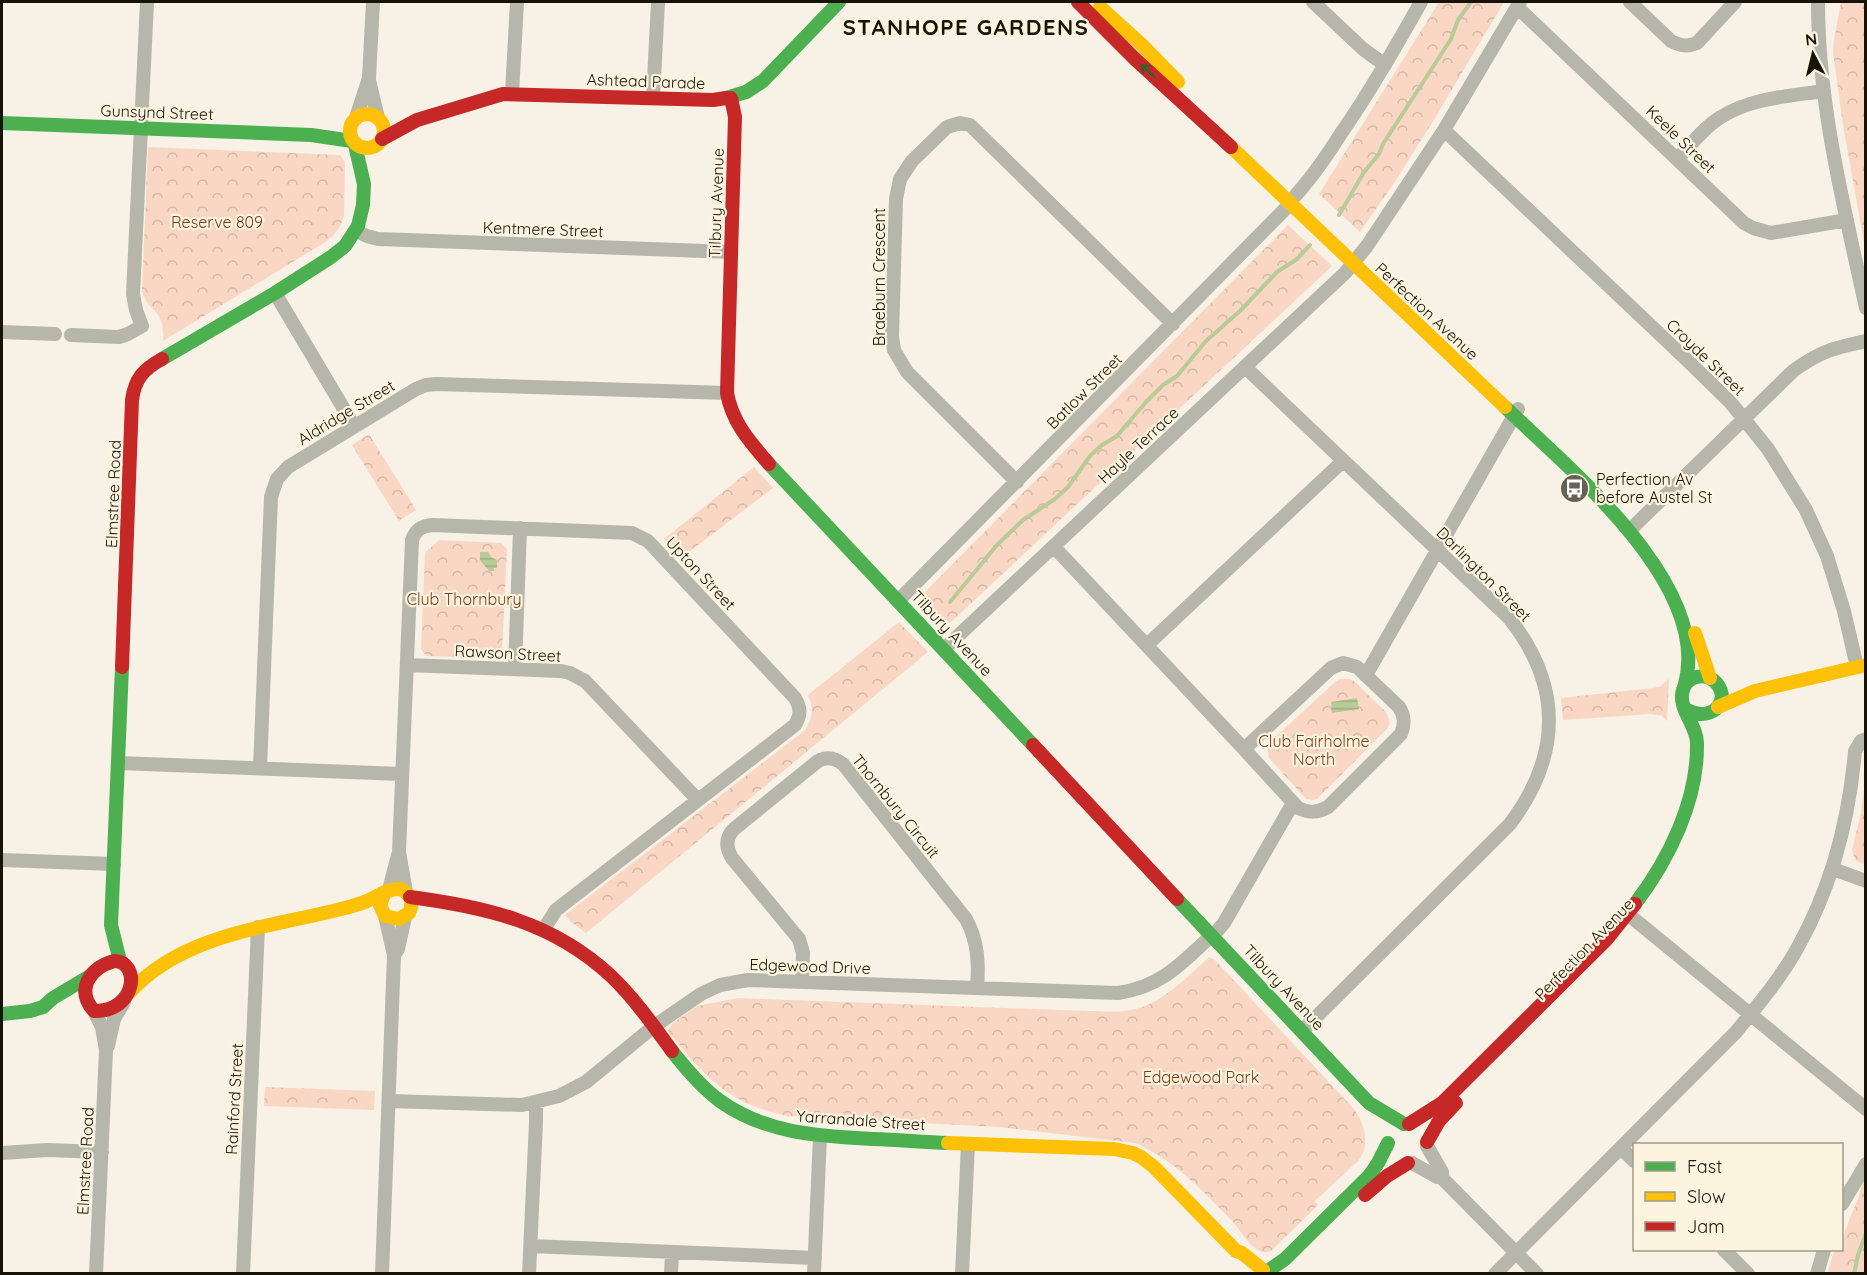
<svg xmlns="http://www.w3.org/2000/svg" width="1867" height="1275" font-family="Quicksand,sans-serif">
	<defs>
		<pattern id="park-crowns" width="20" height="18" patternUnits="userSpaceOnUse" patternTransform="scale(1.5)"><rect width="20" height="18" fill="#f9d7c4"/><path d="M2 6a3 3 0 1 1 6 0M12 15a3 3 0 1 1 6 0" fill="none" stroke="#d5b8a7"/></pattern>
		<pattern id="water-rules" width="6" height="5" patternUnits="userSpaceOnUse" patternTransform="scale(1.5)"><rect width="6" height="5" fill="#b7cc96"/><path d="M0 2.5h6" fill="none" stroke="#9dae80"/></pattern>
	</defs>
	<rect width="100%" height="100%" fill="#f7f1e6"/>
	<path fill="url(#park-crowns)" d="M1439,2H1504L1435,118L1396,180L1360,232L1319,194Z
		M1841,2H1865V248L1843,125L1833,53L1834,40Z
		M148,147L340,155L345,162L344,216C341,227 335,234 327,241L163,341C165,307 149,315 142,291Z
		M1288,225L1332,266L950,623C937,615 930,607 923,594Z
		M369,434L416,510L399,521L352,445Z
		M754,467L773,488L681,558L664,539Z
		M439,540L501,543L507,549L502,652L496,658L426,656L421,649L425,553Z
		M899,622L928,652L586,933L570,921L565,915L804,731C813,719 814,708 808,695Z
		M1340,679H1350L1355,682L1387,713L1390,723L1387,729L1317,799L1313,800L1306,799L1269,758L1267,747L1269,743L1335,682Z
		M1669,679L1667,721L1662,716L1651,714L1563,720L1561,698L1653,688L1659,687Z
		M1865,782L1866,865H1865L1855,860L1852,850L1861,813Z
		M1209,957L1215,960L1354,1109C1365,1125 1371,1145 1358,1161L1315,1201L1318,1205L1271,1251C1265,1253 1263,1253 1258,1250C1247,1243 1241,1231 1233,1222C1204,1192 1173,1159 1135,1143L998,1127L787,1116C727,1103 705,1077 668,1031L672,1024L697,1006L738,998L1088,1011C1103,1011 1120,1013 1135,1009C1161,1004 1190,975 1209,957Z
		M265,1087L375,1091L374,1110L264,1106Z
		M1865,1176V1273L1827,1274L1833,1254L1837,1250H1842C1842,1233 1852,1214 1858,1199C1861,1191 1861,1183 1865,1176Z"/>
	<path fill="url(#water-rules)" d="M480,552H488L491,557L497,560V568H494V571H489L480,560Z
		M1357,698L1359,709L1332,713L1331,702Z"/>
	<g fill="none" stroke-linecap="round" stroke-linejoin="round">
		<path stroke="#b7cc96" stroke-width="4" d="M1339,215L1364,172L1379,154L1383,144L1451,39L1458,20L1471,2
			M950,602L997,545L1023,520L1055,499L1068,487L1090,456L1102,445L1117,436L1146,402L1163,385L1177,376L1206,341L1241,310L1277,272L1297,259L1310,245
			M1854,1274L1858,1255L1866,1233"/>
		<path stroke="#b7b6aa" stroke-width="14" d="M1313,2L1363,49L1385,65
			M1630,2L1671,41C1681,46 1687,47 1697,43L1735,2
			M1818,2C1818,105 1844,207 1866,308
			M1517,7L1744,223L1753,228L1771,233L1847,220
			M369,80L378,118
			M512,93L517,2
			M653,98L658,2
			M356,118L369,78L373,2
			M1444,130L1687,360L1731,403L1768,449L1806,510L1827,556L1844,611L1857,667
			M1677,159C1691,145 1704,127 1721,117C1750,98 1790,96 1824,91
			M1296,195C1313,176 1328,154 1342,132C1371,90 1396,46 1421,2
			M356,231L367,236L378,239L731,252
			M275,293L354,426
			M2,332L55,334
			M71,335L119,337L128,334L142,326L136,310L133,294L147,2
			M1246,368L1509,618C1563,686 1561,756 1510,824L1302,1031
			M1017,482L907,372L894,350L892,336L896,199L900,179L912,161L947,127L960,123L970,125L1173,324
			M1630,530L1793,371C1820,351 1834,348 1866,341
			M1054,547L1244,749
			M899,600L1291,203
			M1147,645L1343,461
			M944,649L1345,273L1367,246L1444,130L1520,2
			M1343,663L1357,667L1399,707C1405,716 1405,724 1401,734L1328,807C1317,813 1309,813 1298,808L1244,749L1331,668Z
			M407,665L561,671L570,673L585,681L698,800
			M515,669L520,528
			M1366,675L1518,409
			M119,763L401,774
			M260,768L271,497L277,479L288,467L416,389L426,385L436,384L727,393
			M2,860L114,864
			M1833,869L1866,881
			M389,890L398,855
			M406,892L399,852L412,540C416,529 422,526 432,525L632,533L648,541L795,698C801,708 801,715 795,725L556,910L544,929
			M1629,915L1866,1109
			M1213,936L1224,923L1293,803
			M394,955L398,949L405,917
			M802,982L803,953L799,939L732,858C726,848 725,838 734,829L818,761C827,756 835,758 843,764L966,919C978,941 979,963 977,988
			M94,1011L102,1027L106,1050L96,1274
			M108,1046L114,1019L124,1002
			M389,1101L522,1105L559,1096L586,1082L653,1027L701,994L720,985L748,980L1118,993C1161,987 1182,963 1212,935
			M1427,1146L1442,1172V1178
			M1621,1148L1634,1161
			M2,1153L47,1150L102,1152
			M1412,1163L1437,1177L1442,1178L1537,1274
			M1842,1204L1866,1164
			M531,1246L815,1258
			M1724,1250L1748,1274
			M243,1274L258,927
			M382,1274L394,955L385,916
			M529,1274L536,1122V1103
			M671,1274L672,1252
			M814,1274L820,1136
			M962,1274L968,1144
			M1495,1274L1736,1032C1758,1005 1781,978 1798,947C1832,886 1849,820 1855,751L1861,741L1866,739
			M1817,1274L1824,1250"/>
		<path stroke="#4caf50" stroke-width="14" d="M726,98L746,92L763,81L839,2
			M2,123L311,135L352,141
			M162,359L275,293L331,257L345,246L358,226L363,205L364,184L355,145
			M1505,407C1569,469 1712,584 1685,684
			M769,464L1033,745
			M1177,899L1369,1103L1404,1124
			M1635,904C1669,859 1698,801 1697,743C1697,725 1677,708 1683,690C1686,678 1702,672 1713,680C1734,697 1714,724 1687,710
			M120,961L111,925L122,667
			M2,1014L30,1011L43,1007L53,998L90,976
			M672,1051C686,1069 701,1087 720,1101C766,1134 820,1136 874,1139C899,1140 923,1142 948,1143
			M1268,1271L1285,1259L1369,1176L1378,1163L1388,1143"/>
		<path stroke="#ffc107" stroke-width="14" d="M1100,7L1142,45L1178,82
			M350 131a17 17 0 1 1 34 0a17 17 0 1 1-34 0Z
			M1231,147L1505,407
			M1695,633L1710,678
			M1718,707L1755,691L1866,665
			M130,992C183,933 273,927 345,908C352,906 360,904 367,901C378,896 388,888 401,889C411,895 414,903 409,913L399,919L385,916L380,905L384,894
			M948,1143L1114,1149L1133,1153L1141,1157L1154,1167L1236,1251L1242,1253L1263,1270"/>
		<path stroke="#c62828" stroke-width="14" d="M1078,2L1135,59L1231,147
			M731,98L735,117L727,393C732,422 750,442 769,464
			M382,139L417,120L503,94L713,100L726,98
			M122,667L132,400C135,378 144,369 162,359
			M1033,745L1177,899
			M410,897C486,907 553,922 611,976C635,999 653,1025 672,1051
			M114,961C141,961 137,1012 94,1011C75,989 90,968 114,961Z
			M1409,1124L1442,1103L1607,939L1635,904
			M1427,1142L1439,1121L1456,1103
			M1365,1195L1387,1176L1408,1163"/>
	</g>
	<defs><path id="oneway-shaft" d="M-6 0H5M1.5-3L5.5 0L1.5 3" fill="none" stroke-width="1.6" stroke-linecap="round" stroke-linejoin="round" transform="scale(1.5)"/></defs>
	<use stroke="#32612c" href="#oneway-shaft" transform="translate(1148 71) rotate(-138)"/>
	<defs>
		<symbol id="bus-disc" viewBox="-11 -11 22 22"><circle r="9.5" fill="#666155" stroke="#fdf4e0"/><path d="M-5-6H5V4H4V6H2V4H-2V6H-4V4H-5ZM-3.5-4V0h7V-4ZM-3.5 1.2v1.5H-2V1.2ZM2 1.2v1.5H3.5V1.2Z" fill="#fff"/></symbol>
	</defs>
	<g fill-rule="evenodd">
		<use href="#bus-disc" x="1558" y="472" width="33" height="33"/>
	</g>
	<g text-anchor="middle" stroke-width="4.5" stroke-linejoin="round" paint-order="stroke">
		<g font-size="16" fill="#181307" stroke="#fdf4e0">
			<text transform="translate(646 81) rotate(2)" y="6">Ashtead Parade</text>
			<text transform="translate(157 112) rotate(2)" y="6">Gunsynd Street</text>
			<text transform="translate(1681 139) rotate(44)" y="6">Keele Street</text>
			<text transform="translate(716 203) rotate(-88)" y="6">Tilbury Avenue</text>
			<text transform="translate(543 229) rotate(2)" y="6">Kentmere Street</text>
			<text transform="translate(879 277) rotate(-90)" y="6">Braeburn Crescent</text>
			<text transform="translate(1427 311) rotate(43)" y="6">Perfection Avenue</text>
			<text transform="translate(1706 357) rotate(44)" y="6">Croyde Street</text>
			<text transform="translate(1084 391) rotate(-45)" y="6">Batlow Street</text>
			<text transform="translate(346 412) rotate(-31)" y="6">Aldridge Street</text>
			<text transform="translate(1138 445) rotate(-43)" y="6">Hayle Terrace</text>
			<text transform="translate(113 494) rotate(-88)" y="6">Elmstree Road</text>
			<text transform="translate(701 573) rotate(47)" y="6">Upton Street</text>
			<text transform="translate(1484 574) rotate(45)" y="6">Darlington Street</text>
			<text transform="translate(952 633) rotate(47)" y="6">Tilbury Avenue</text>
			<text transform="translate(508 653) rotate(3)" y="6">Rawson Street</text>
			<text transform="translate(896 806) rotate(51)" y="6">Thornbury Circuit</text>
			<text transform="translate(1584 949) rotate(-46)" y="6">Perfection Avenue</text>
			<text transform="translate(810 966) rotate(2)" y="6">Edgewood Drive</text>
			<text transform="translate(1284 987) rotate(47)" y="6">Tilbury Avenue</text>
			<text transform="translate(234 1099) rotate(-87)" y="6">Rainford Street</text>
			<text transform="translate(861 1120) rotate(4)" y="6">Yarrandale Street</text>
			<text transform="translate(85 1161) rotate(-87)" y="6">Elmstree Road</text>
		</g>
		<g font-size="16" fill="#803b14" stroke="#fdf4e0">
			<text x="217" y="228">Reserve 809</text>
			<text x="464" y="605">Club Thornbury</text>
			<text x="1314" y="747">Club Fairholme<tspan x="1314" dy="18">North</tspan></text>
			<text x="1201" y="1083">Edgewood Park</text>
		</g>
		<g font-size="16" fill="#181307" stroke="#fdf4e0" text-anchor="start">
			<text x="1596" y="485">Perfection Av<tspan x="1596" dy="18">before Austel St</tspan></text>
		</g>
		<g font-size="22" font-weight="bold" letter-spacing="1.5" fill="#181307" stroke="#fdf4e0">
			<text x="966" y="35">STANHOPE GARDENS</text>
		</g>
	</g>
	<rect width="1867" height="1275" fill="none" stroke="#181307" stroke-width="6"/>
	<rect x="1633" y="1143" width="210" height="108" fill="#fdf4e0" stroke="#a19a89" stroke-width="1.5"/>
	<rect x="1645" y="1162" width="30" height="9" fill="#4caf50" stroke="#a19a89" stroke-width="1.5"/>
	<text x="1687" y="1173" font-size="18" fill="#181307">Fast</text>
	<rect x="1645" y="1192" width="30" height="9" fill="#ffc107" stroke="#a19a89" stroke-width="1.5"/>
	<text x="1687" y="1203" font-size="18" fill="#181307">Slow</text>
	<rect x="1645" y="1222" width="30" height="9" fill="#c62828" stroke="#a19a89" stroke-width="1.5"/>
	<text x="1687" y="1233" font-size="18" fill="#181307">Jam</text>
	<g transform="translate(1813 54) rotate(353)" stroke="#fdf4e0" stroke-width="4.5" paint-order="stroke">
	<path d="M0-4.5L10 22L0 15L-10 22Z" fill="#181307"/>
	<text y="-9" font-size="16" font-weight="bold" text-anchor="middle" fill="#181307">N</text>
	</g>
</svg>
